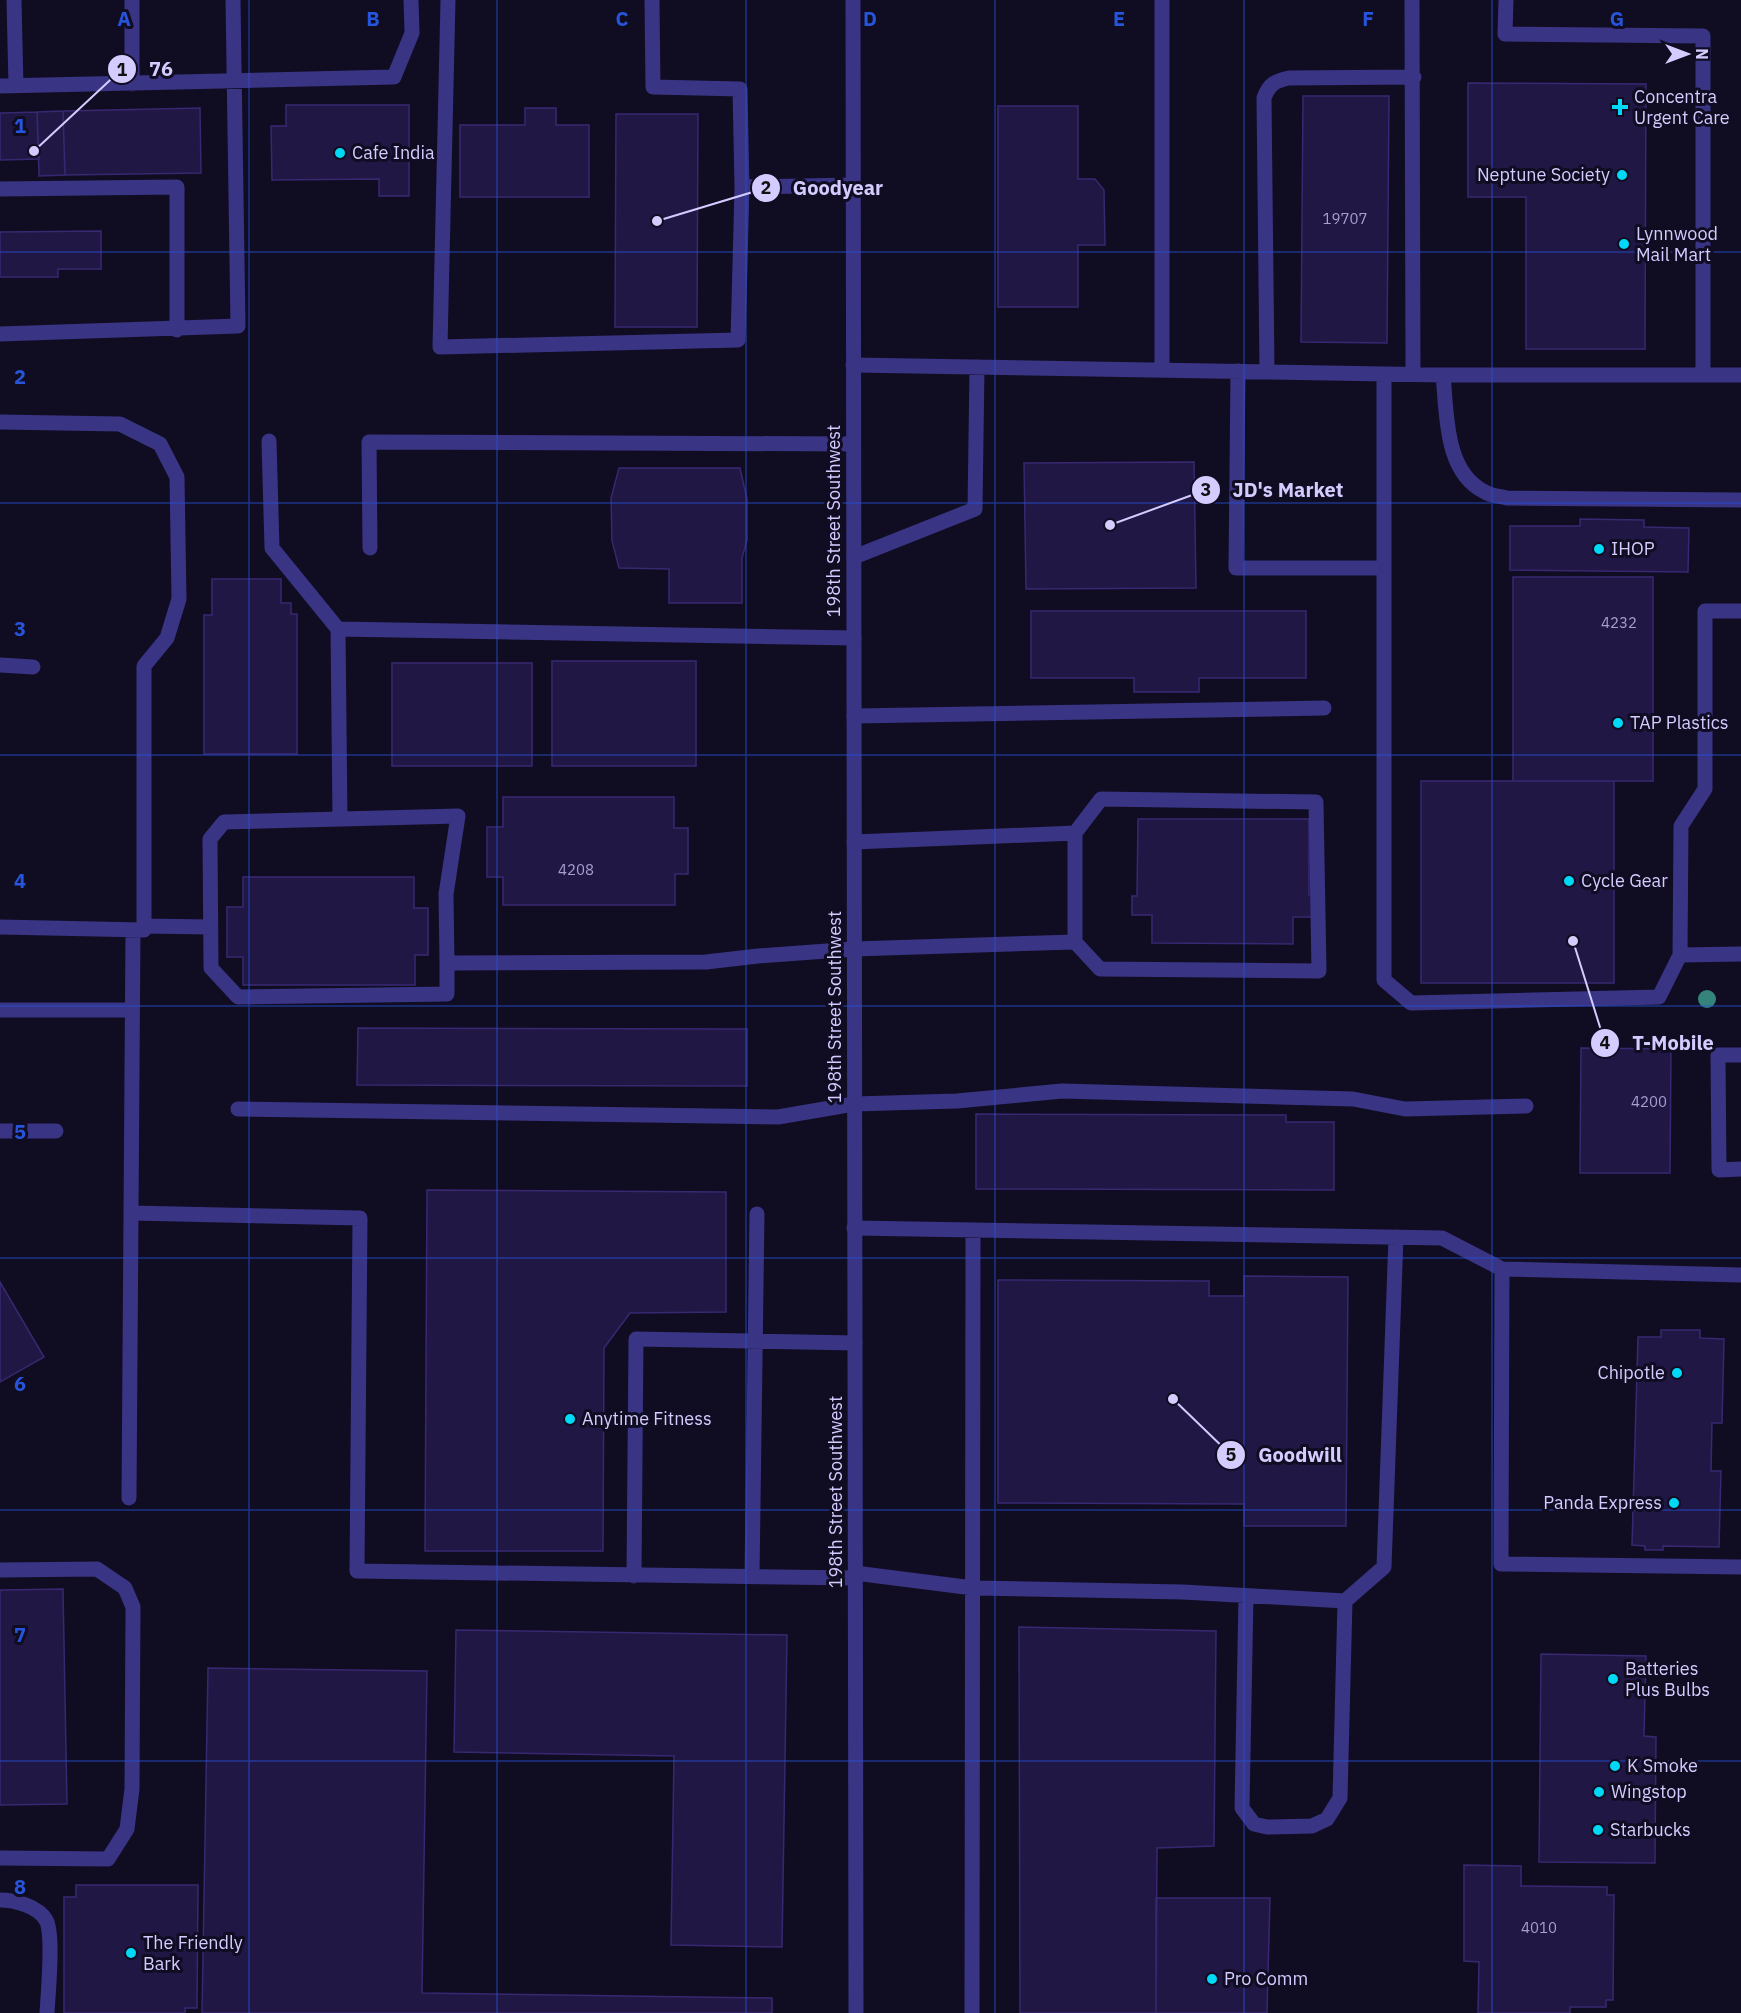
<svg xmlns="http://www.w3.org/2000/svg" width="1741" height="2013" font-family="'IBM Plex Sans',sans-serif">
	<rect width="100%" height="100%" fill="#100c22"/>
	<path fill="#211744" stroke="#382871" stroke-width="1.5" d="M1468,83L1646,84L1645,349H1526V197H1468Z
		M1303,96H1389L1387,343L1301,342Z
		M286,105H409V196H379V179L272,180L271,126H286Z
		M998,106H1078V179H1095L1104,190L1105,245H1078V307H998Z
		M200,108L201,173L65,175L63,111Z
		M525,108H556V125H589V197H460V125H525Z
		M63,111L65,175L39,176L37,112Z
		M37,112L39,159L0,160V113Z
		M616,114H698L697,327H615Z
		M101,231V269H58V277H0V232Z
		M1194,462L1196,588L1026,589L1024,463Z
		M619,468H740L747,499V540L742,558V603H669V569L619,568L612,541L611,498Z
		M1580,519L1644,520V527L1689,528L1688,572L1510,570V526H1580Z
		M1513,577H1653V781H1513Z
		M212,579H281V603H291V614H297V754H204V615H212Z
		M1031,611H1306V678H1199V692H1134V678H1031Z
		M552,661H696V766H552Z
		M392,663H532V766H392Z
		M1421,781H1614V983H1421Z
		M503,797H674V828H688V874H675V905H503V877H487V827H503Z
		M1138,819H1309V895H1315V917H1293V944L1152,943V915H1132V896H1137Z
		M243,877H414V908H428V955H415V985H243V957H227V907H243Z
		M358,1028L747,1029V1086L357,1085Z
		M1581,1048L1671,1049L1670,1173H1580Z
		M976,1114L1286,1115V1122H1334V1190L976,1189Z
		M427,1190L726,1192V1312L630,1313L604,1348L603,1551H425Z
		M1244,1276L1348,1277L1346,1526H1244V1504L998,1503V1280L1209,1281V1296H1244Z
		M0,1282L44,1357L0,1382Z
		M1661,1330H1700V1338L1724,1339L1722,1423H1712L1711,1471H1721L1719,1547L1663,1546V1550H1645V1546L1632,1545L1638,1337H1661Z
		M63,1589L67,1804L0,1805V1590Z
		M1019,1627L1216,1631L1214,1846L1157,1848L1156,2013H1020Z
		M456,1630L787,1635L782,1947L671,1945L674,1756L454,1752Z
		M1541,1654L1646,1656L1644,1736L1656,1737L1655,1863L1539,1862Z
		M208,1668L427,1671L422,1993L772,1998V2013H202Z
		M1464,1865L1521,1866V1886L1607,1887V1895H1614L1613,2000H1606V2007H1570V2013H1478L1479,1962L1464,1961Z
		M76,1885H198L197,2008H185V2013H64V1897H76Z
		M1156,1898H1270L1267,2013H1156Z"/>
	<g fill="none" stroke-linecap="round" stroke-linejoin="round">
		<path stroke="#393483" stroke-width="15" d="M14,0L16,86
			M132,0V84
			M448,0L440,347L738,340L742,187
			M652,0L653,87L740,89L742,187L853,185
			M1412,0L1413,374
			M1506,0L1505,34L1703,36V375H1741
			M0,86L394,77L412,33L411,0
			M0,189L177,187V330
			M0,334L238,326L233,0
			M853,365L1443,375H1703
			M1162,370V0
			M1238,371L1236,568H1384
			M1267,371L1264,98C1269,84 1275,81 1289,78L1414,77
			M1384,374V980L1411,1003L1659,997L1680,955L1681,826L1705,789V611H1741
			M1443,375C1447,413 1444,472 1485,492C1491,496 1500,496 1507,498L1741,500
			M0,422L120,424L160,444L177,477L179,599L167,638L144,666V930L0,927
			M269,441L272,548L338,629
			M370,548L369,442L853,444
			M854,557L975,509L977,367
			M0,665L33,667
			M854,716L1324,708
			M340,819L338,629L854,638
			M1075,833V942
			M144,926L210,927
			M1680,955L1741,954
			M447,963V994L238,997L211,968L210,839L224,822L458,816L446,894L447,963L706,962L758,956L854,949L1075,942L1100,969L1319,971L1316,802L1101,799L1075,833L854,842
			M0,1010H132
			M1741,1055H1718L1719,1170L1741,1169
			M238,1109L778,1117L854,1104L957,1101L1062,1091L1353,1099L1405,1109L1526,1106
			M0,1131H56
			M131,1213L360,1218L357,1571L855,1578
			M854,1228L1442,1238L1502,1269
			M1741,1275L1502,1269L1501,1564L1741,1567
			M129,1498L133,930
			M0,1570L97,1569L125,1588L133,1607L132,1789L127,1829L108,1859L0,1858
			M855,1573L973,1588L1183,1592L1345,1601L1384,1567L1396,1237
			M634,1576L636,1339L855,1343
			M752,1577L757,1214
			M1246,1596L1242,1808L1254,1824L1267,1827L1312,1826L1327,1819L1340,1798L1345,1601
			M0,1900C14,1900 38,1906 46,1920C54,1934 48,1994 47,2013
			M972,2013L973,1231"/>
		<path stroke="#393483" stroke-width="15" d="M853,0L856,2013"/>
	</g>
	<circle fill="#34847c" cx="1707" cy="999" r="9"/>
	<path fill="none" stroke="#2654da" stroke-width="1.5" stroke-opacity="0.55" d="M249,0V2013M497,0V2013M746,0V2013M995,0V2013M1244,0V2013M1492,0V2013M0,252H1741M0,503H1741M0,755H1741M0,1006H1741M0,1258H1741M0,1510H1741M0,1761H1741"/>
	<g fill="#00d8f7" stroke="#100c22" stroke-width="2">
		<path d="M1617 98h6v6h6v6h-6v6h-6v-6h-6v-6h6z"/>
		<circle cx="340" cy="153" r="6"/>
		<circle cx="1622" cy="175" r="6"/>
		<circle cx="1624" cy="244" r="6"/>
		<circle cx="1599" cy="549" r="6"/>
		<circle cx="1618" cy="723" r="6"/>
		<circle cx="1569" cy="881" r="6"/>
		<circle cx="1677" cy="1373" r="6"/>
		<circle cx="570" cy="1419" r="6"/>
		<circle cx="1674" cy="1503" r="6"/>
		<circle cx="1613" cy="1679" r="6"/>
		<circle cx="1615" cy="1766" r="6"/>
		<circle cx="1599" cy="1792" r="6"/>
		<circle cx="1598" cy="1830" r="6"/>
		<circle cx="131" cy="1953" r="6"/>
		<circle cx="1212" cy="1979" r="6"/>
	</g>
	<g text-anchor="middle" stroke-width="6" stroke-linejoin="round" paint-order="stroke">
		<g font-size="15" fill="#a79fd0">
			<text x="1345" y="224">19707</text>
			<text x="1619" y="628">4232</text>
			<text x="576" y="875">4208</text>
			<text x="1649" y="1107">4200</text>
			<text x="1539" y="1933">4010</text>
		</g>
		<g font-size="18" fill="#d4ccff" stroke="#100c22" text-anchor="start">
			<text x="1634" y="103">Concentra<tspan x="1634" dy="21">Urgent Care</tspan></text>
			<text x="352" y="159">Cafe India</text>
			<text x="1610" y="181" text-anchor="end">Neptune Society</text>
			<text x="1636" y="240">Lynnwood<tspan x="1636" dy="21">Mail Mart</tspan></text>
			<text x="1611" y="555">IHOP</text>
			<text x="1630" y="729">TAP Plastics</text>
			<text x="1581" y="887">Cycle Gear</text>
			<text x="1665" y="1379" text-anchor="end">Chipotle</text>
			<text x="582" y="1425">Anytime Fitness</text>
			<text x="1662" y="1509" text-anchor="end">Panda Express</text>
			<text x="1625" y="1675">Batteries<tspan x="1625" dy="21">Plus Bulbs</tspan></text>
			<text x="1627" y="1772">K Smoke</text>
			<text x="1611" y="1798">Wingstop</text>
			<text x="1610" y="1836">Starbucks</text>
			<text x="143" y="1949">The Friendly<tspan x="143" dy="21">Bark</tspan></text>
			<text x="1224" y="1985">Pro Comm</text>
		</g>
		<g font-size="18" fill="#d4ccff" stroke="#100c22">
			<text transform="translate(834 521) rotate(-90)" y="6">198th Street Southwest</text>
			<text transform="translate(835 1007) rotate(-90)" y="6">198th Street Southwest</text>
			<text transform="translate(836 1492) rotate(-90)" y="6">198th Street Southwest</text>
		</g>
	</g>
	<g font-size="20" text-anchor="middle" font-weight="bold" fill="#2654da" stroke="#100c22" stroke-width="6" stroke-linejoin="round" paint-order="stroke">
		<text x="124" y="26">A</text>
		<text x="373" y="26">B</text>
		<text x="622" y="26">C</text>
		<text x="870" y="26">D</text>
		<text x="1119" y="26">E</text>
		<text x="1368" y="26">F</text>
		<text x="1617" y="26">G</text>
		<text x="20" y="133">1</text>
		<text x="20" y="384">2</text>
		<text x="20" y="636">3</text>
		<text x="20" y="888">4</text>
		<text x="20" y="1139">5</text>
		<text x="20" y="1391">6</text>
		<text x="20" y="1642">7</text>
		<text x="20" y="1894">8</text>
	</g>
	<path fill="none" stroke="#d4ccff" stroke-width="2" d="M34 151L122 69M657 221L766 188M1110 525L1206 490M1573 941L1605 1043M1173 1399L1231 1455"/>
	<g fill="#d4ccff" stroke="#100c22" stroke-width="2">
		<circle cx="34" cy="151" r="6"/>
		<circle cx="657" cy="221" r="6"/>
		<circle cx="1110" cy="525" r="6"/>
		<circle cx="1573" cy="941" r="6"/>
		<circle cx="1173" cy="1399" r="6"/>
		<circle cx="122" cy="69" r="15"/>
		<circle cx="766" cy="188" r="15"/>
		<circle cx="1206" cy="490" r="15"/>
		<circle cx="1605" cy="1043" r="15"/>
		<circle cx="1231" cy="1455" r="15"/>
	</g>
	<g font-size="18" text-anchor="middle" font-weight="bold" fill="#111">
		<text x="122" y="76">1</text>
		<text x="766" y="194">2</text>
		<text x="1206" y="496">3</text>
		<text x="1605" y="1049">4</text>
		<text x="1231" y="1461">5</text>
	</g>
	<g font-size="20" text-anchor="middle" font-weight="bold" fill="#d4ccff" stroke="#100c22" stroke-width="6" stroke-linejoin="round" paint-order="stroke">
		<text x="161" y="76">76</text>
		<text x="838" y="195">Goodyear</text>
		<text x="1288" y="497">JD's Market</text>
		<text x="1673" y="1050">T-Mobile</text>
		<text x="1300" y="1462">Goodwill</text>
	</g>
	<g transform="translate(1687 54) rotate(90)" stroke="#100c22" stroke-width="4.5" paint-order="stroke">
	<path d="M0-4.5L10 22L0 15L-10 22Z" fill="#d4ccff"/>
	<text y="-9" font-size="16" font-weight="bold" text-anchor="middle" fill="#d4ccff">N</text>
	</g>
</svg>
